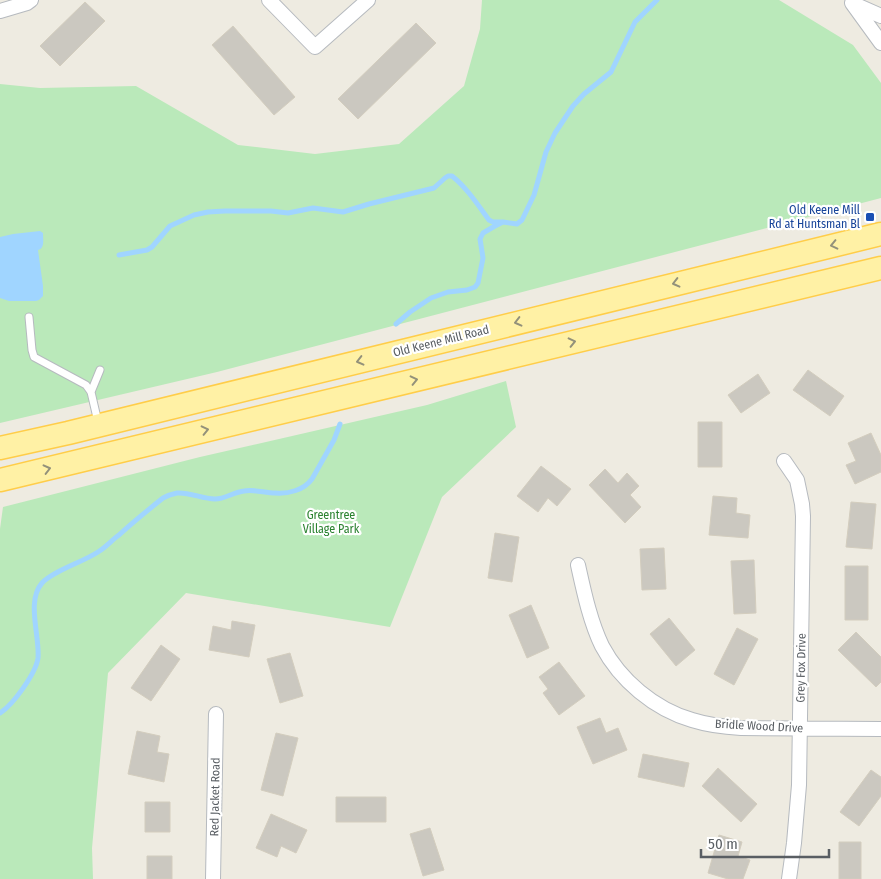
<svg xmlns="http://www.w3.org/2000/svg" width="881" height="879" font-family="'Fira Sans Condensed',sans-serif">
	<rect width="100%" height="100%" fill="#eeebe1"/>
	<path fill="#bae9ba" d="M482,0H779L853,45L881,83V198L217,372L0,423V84L40,88L136,86L238,145L315,154L399,144L464,86L480,29Z
		M506,381L516,427L442,497L390,627L186,593L108,673L92,848L93,879H0V529L3,507L200,457L427,405Z"/>
	<path fill="#a0d5ff" d="M40,231L43,233C43,240 45,248 38,250L43,286V296L39,300L36,301H9L0,298V237L13,234Z"/>
	<g fill="none" stroke-linecap="round" stroke-linejoin="round">
		<path stroke="#a0d5ff" stroke-width="5" d="M119,255L147,250L152,247L170,226L194,215L208,212L225,211H271L288,213L313,208L343,212L369,204L434,188L445,178L448,176H452C467,188 478,205 489,220L493,222H502
			M396,324L410,312L431,298L448,292L467,290L475,287L478,283L483,258L480,239L483,233L495,226L503,222L517,224L522,220L534,195L546,152L555,133L573,106L584,94L611,72L635,22L657,0
			M0,713C13,705 36,673 38,658C40,636 26,601 42,583C53,571 83,562 98,552C106,547 112,540 119,535C133,522 148,510 163,498C167,496 172,494 177,493C190,492 202,499 215,499C225,499 234,492 244,491C254,489 265,493 275,493C289,494 304,490 312,479L334,440L340,424"/>
	</g>
	<path fill="#cbc8c0" stroke="#d3cdbe" d="M85,2L105,21L60,66L40,46Z
		M416,23L436,43L358,119L338,99Z
		M233,26L295,97L274,115L212,45Z
		M808,370L844,396L830,416L793,390Z
		M758,374L770,393L741,413L728,395Z
		M698,422H722V467H698Z
		M871,433L881,455V472L855,484L846,465L856,461L848,443Z
		M541,466L571,489L557,506L548,498L538,512L517,496Z
		M605,469L618,483L627,473L639,486L630,495L641,507L625,523L589,485Z
		M713,496L737,498L736,513L750,515L748,538L709,535Z
		M851,502L876,504L872,549L846,547Z
		M495,533L519,537L512,582L488,578Z
		M664,548L666,589L642,590L640,549Z
		M754,560L756,613L734,614L731,561Z
		M845,566H868V620H845Z
		M531,605L549,648L527,658L509,615Z
		M669,618L695,650L676,666L650,634Z
		M232,621L255,625L249,657L209,650L213,626L231,630Z
		M737,628L758,639L734,685L714,674Z
		M856,632L881,657V682L876,687L838,650Z
		M161,645L180,659L151,701L131,688Z
		M290,653L303,696L280,703L267,659Z
		M559,662L585,696L559,715L543,693L548,689L539,677Z
		M600,718L606,733L618,728L627,750L593,764L577,727Z
		M137,731L160,736L157,752L169,754L164,782L128,774Z
		M276,733L298,738L283,796L261,790Z
		M643,754L689,763L684,787L638,777Z
		M718,768L757,804L741,822L702,786Z
		M871,770L881,777V796L859,826L840,812Z
		M336,797H386V822H336Z
		M145,802H170V832H145Z
		M271,814L307,830L296,853L281,846L277,857L256,848Z
		M430,828L444,870L423,876L410,834Z
		M719,835L742,842L738,856L750,860L743,879H728L708,873Z
		M839,842H861V879H839Z
		M147,856H172V879H147Z"/>
	<g fill="none" stroke-linecap="round" stroke-linejoin="round">
		<defs>
			<path id="lane" d="M29,317L32,350L34,357L86,385L91,392L98,422
				M91,392L100,370"/>
			<path id="street" d="M269,0L315,47L368,0
				M852,3L881,43
				M854,4L881,16
				M0,11L27,3L31,0
				M784,461L797,480L802,504L803,516L799,785L794,843L789,879
				M578,565C584,592 590,621 602,646C620,680 654,709 692,720C708,725 724,727 741,728L881,729
				M213,879L216,714"/>
			<path id="primary" d="M0,448L68,433L881,234
				M0,480L881,268"/>
		</defs>
		<use href="#lane" stroke="#b6babf" stroke-width="9"/>
		<use href="#street" stroke="#b6babf" stroke-width="16"/>
		<use href="#primary" stroke="#ffcd49" stroke-width="25"/>
		<use href="#lane" stroke="#fff" stroke-width="7"/>
		<use href="#street" stroke="#fff" stroke-width="14"/>
		<use href="#primary" stroke="#fff1a5" stroke-width="22"/>
	</g>
	<defs><path id="oneway-chevron" d="M-2-3.5L2.5 0L-2 3.5" fill="none" stroke-width="1.6" stroke-linecap="round" stroke-linejoin="round" transform="scale(1.25)"/></defs>
	<g stroke="#93917a">
		<use href="#oneway-chevron" transform="translate(834 245) rotate(167)"/>
		<use href="#oneway-chevron" transform="translate(676 283) rotate(166)"/>
		<use href="#oneway-chevron" transform="translate(518 322) rotate(166)"/>
		<use href="#oneway-chevron" transform="translate(572 342) rotate(-13)"/>
		<use href="#oneway-chevron" transform="translate(360 361) rotate(166)"/>
		<use href="#oneway-chevron" transform="translate(414 380) rotate(-13)"/>
		<use href="#oneway-chevron" transform="translate(205 430) rotate(-13)"/>
		<use href="#oneway-chevron" transform="translate(47 469) rotate(-14)"/>
	</g>
	<rect fill="#1a4fb4" stroke="#fff" stroke-width="2" x="865" y="212" width="10" height="10" rx="2.5"/>
	<g text-anchor="middle" stroke-width="4.5" stroke-linejoin="round" paint-order="stroke">
		<g font-size="12" fill="#164399" stroke="#fff" text-anchor="end">
			<text x="860" y="214">Old Keene Mill<tspan x="860" dy="14">Rd at Huntsman Bl</tspan></text>
		</g>
		<g font-size="12" fill="#595e63" stroke="#fff">
			<text transform="translate(441 341) rotate(-14)" y="4">Old Keene Mill Road</text>
			<text transform="translate(801 668) rotate(-89)" y="4">Grey Fox Drive</text>
			<text transform="translate(759 726) rotate(3)" y="4">Bridle Wood Drive</text>
			<text transform="translate(215 797) rotate(-89)" y="4">Red Jacket Road</text>
		</g>
		<g font-size="12" fill="#2b8230" stroke="#fff">
			<text x="331" y="519">Greentree<tspan x="331" dy="14">Village Park</tspan></text>
		</g>
	</g>
	<path d="M701 849v8h128v-8" fill="none" stroke="#595e63" stroke-width="2.5"/>
	<text x="708" y="849" font-size="15" fill="#595e63" stroke="#ffffff" stroke-width="4" paint-order="stroke">50 m</text>
</svg>
